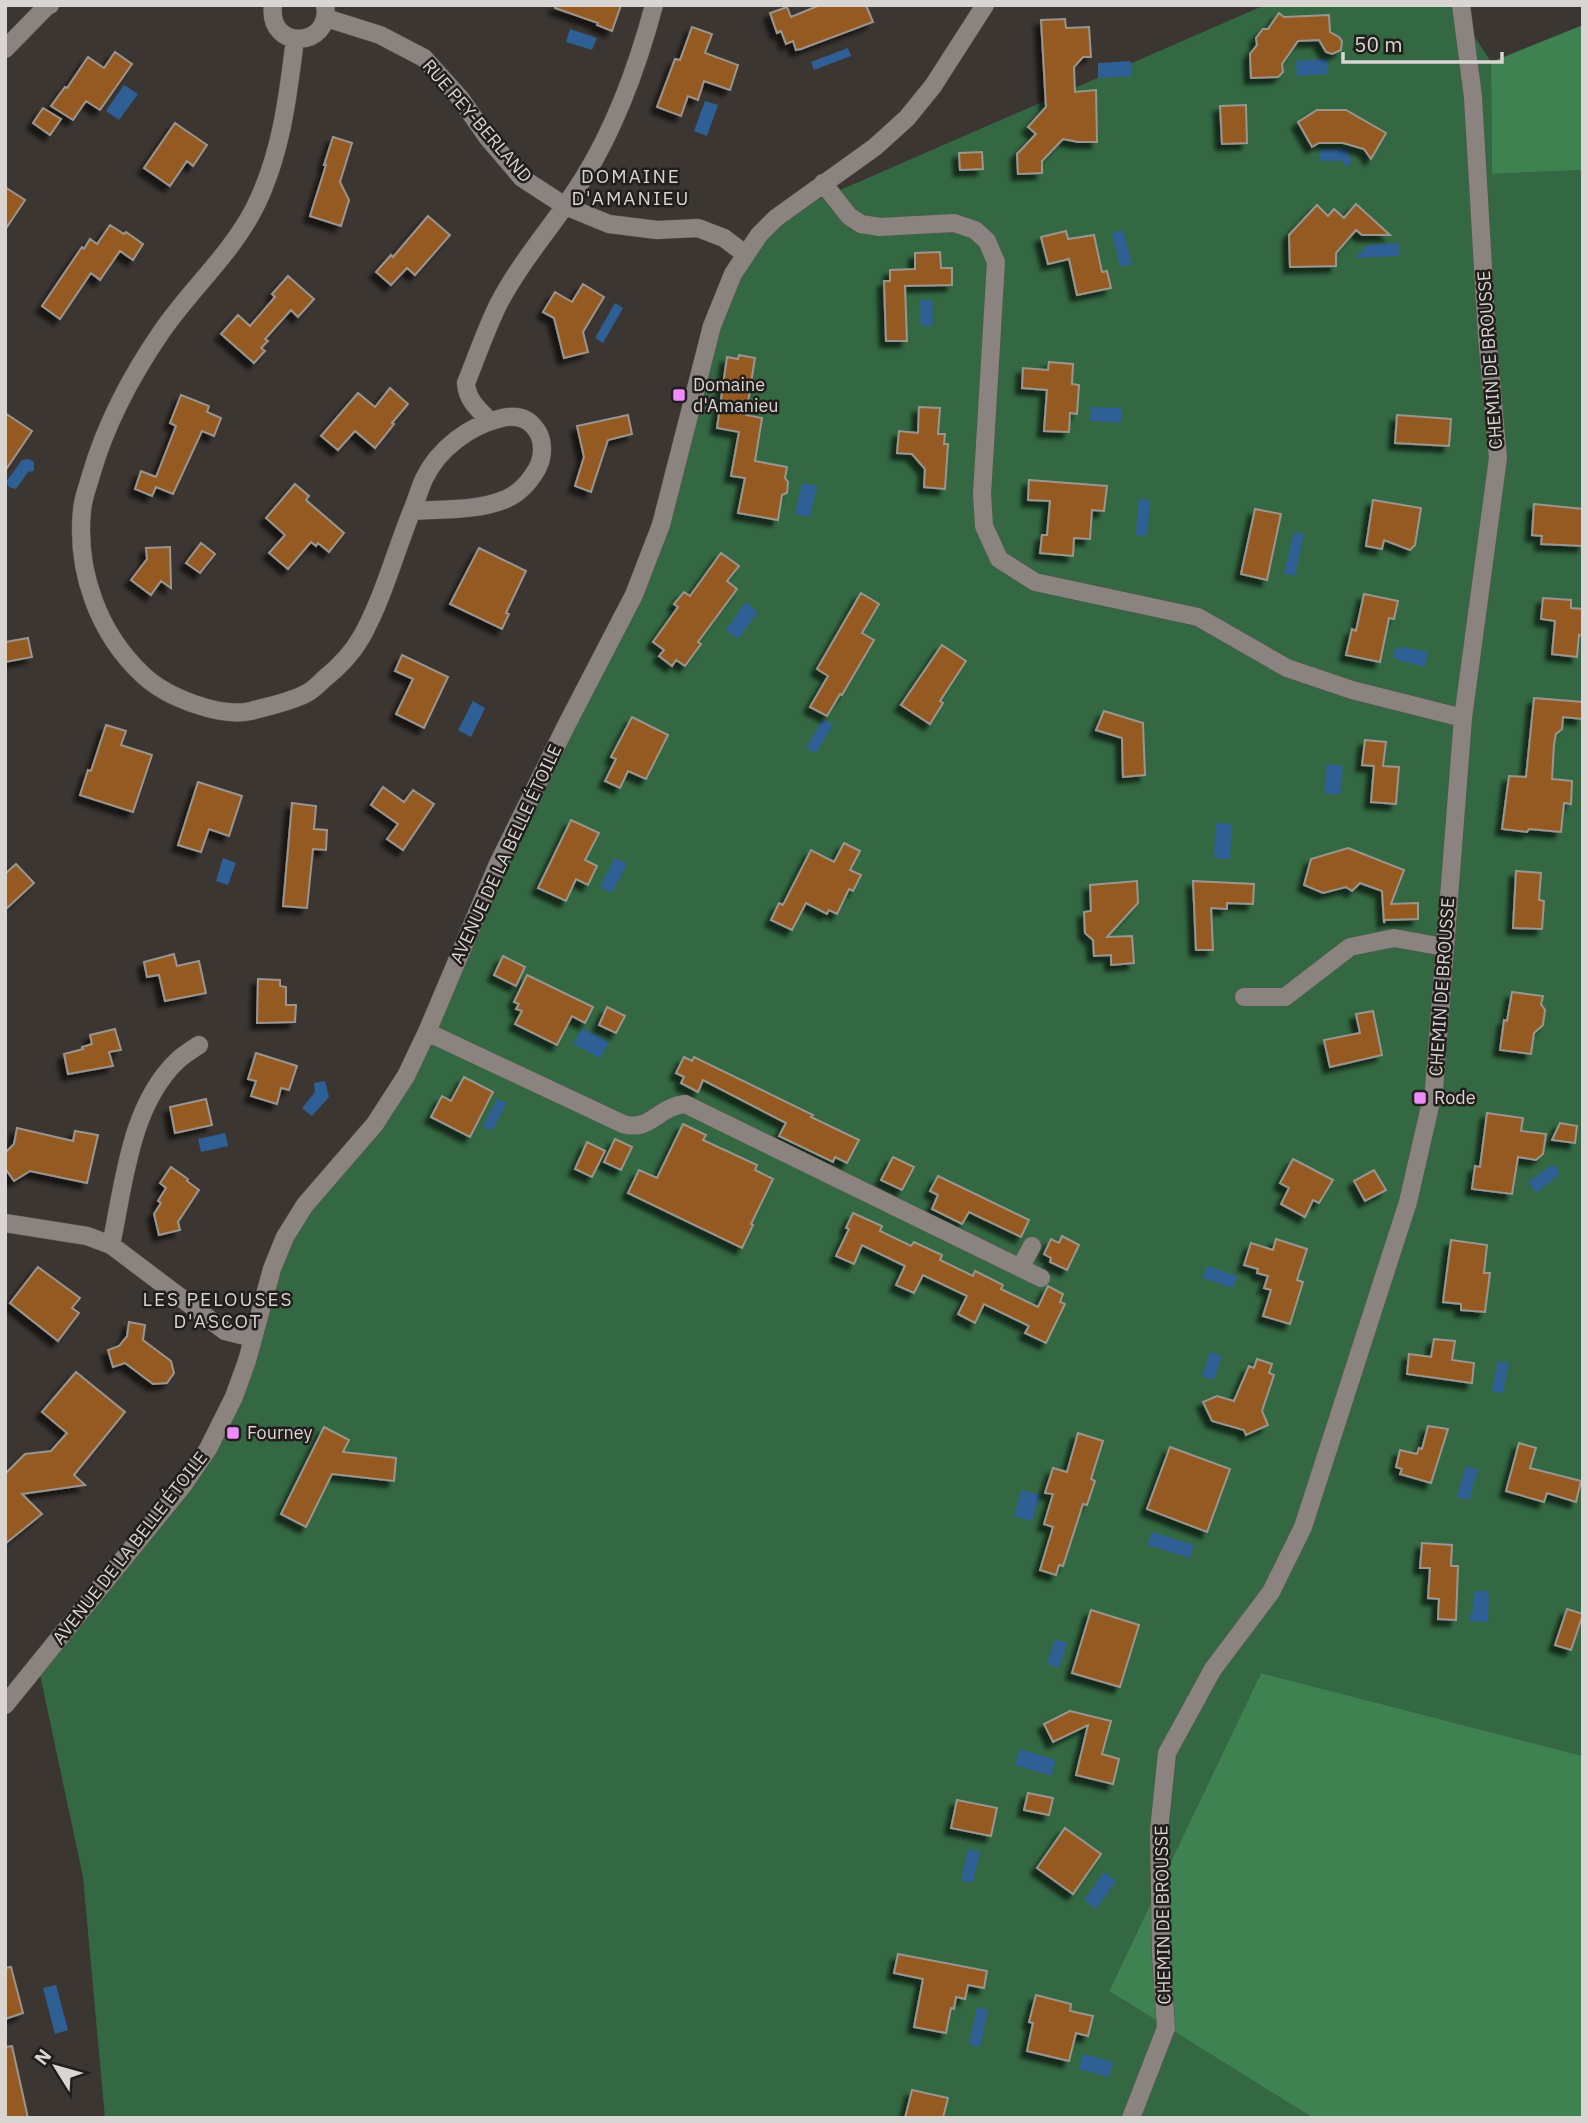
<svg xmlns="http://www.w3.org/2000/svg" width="1588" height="2123" font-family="'IBM Plex Sans',sans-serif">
	<defs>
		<filter id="shadow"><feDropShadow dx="-6" dy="6" stdDeviation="2" flood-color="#0009"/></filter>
	</defs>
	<rect width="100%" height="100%" fill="#3c3632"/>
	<path fill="#336842" d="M1265,5H1454L1491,62L1492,174L1583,170V1756L1261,1673L1109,1991L1313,2118H105L83,1877L38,1665L204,1455L278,1253L375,1124L634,595L712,326L776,218Z"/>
	<path fill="#3e8251" d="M1583,25V170L1492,174L1491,62Z
		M1261,1673L1583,1756V2118H1313L1109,1991Z"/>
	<path fill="#2e6096" d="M570,29L597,38L592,50L566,42Z
		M848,48L851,56L814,70L811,62Z
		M1327,59L1328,74L1297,76L1296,61Z
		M1131,61L1132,76L1098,78V63Z
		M124,85L138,94L119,120L106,111Z
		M705,101L718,105L707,136L694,131Z
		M1346,148V150H1349V157L1352,160L1349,166H1344L1343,161H1320V149Z
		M1123,230L1132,264L1120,267L1112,233Z
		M1399,243V256L1355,258L1368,245Z
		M920,300H932L933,326H921Z
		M615,303L623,308L603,343L595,338Z
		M1091,407L1122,408L1121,423L1090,421Z
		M29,459L34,462V471L28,472L16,489L9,487L6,482L22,460Z
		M802,483L817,486L810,517L795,514Z
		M1139,499L1150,500L1147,536L1136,535Z
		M1294,532L1304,534L1295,576L1284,573Z
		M746,602L758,612L738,639L726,630Z
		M1401,647L1428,652L1425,667L1395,659L1393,651Z
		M473,701L485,708L471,737L458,730Z
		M823,719L833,725L816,753L806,748Z
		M1327,764L1343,766L1340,795L1324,793Z
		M1216,823L1232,824L1230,859L1214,858Z
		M223,858L236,863L228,885L216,881Z
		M615,858L627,864L612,893L600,887Z
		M582,1028L609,1042L600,1058L573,1044Z
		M325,1081L329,1097L312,1116L302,1108L315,1092L314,1083Z
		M497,1099L507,1103L492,1131L483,1126Z
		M225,1133L228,1146L201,1152L198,1139Z
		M1553,1164L1560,1174L1536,1193L1528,1182Z
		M1207,1266L1237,1276L1233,1288L1203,1278Z
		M1210,1352L1222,1356L1214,1380L1202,1376Z
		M1498,1361L1509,1363L1503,1393L1492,1391Z
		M1466,1466L1478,1470L1469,1500L1457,1497Z
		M1021,1490L1040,1495L1032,1521L1014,1516Z
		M1152,1532L1194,1545L1190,1558L1147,1545Z
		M1474,1591H1489L1488,1622L1469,1621L1470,1614L1473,1613Z
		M1055,1639L1067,1643L1059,1668L1047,1664Z
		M1020,1749L1056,1760L1051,1776L1015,1765Z
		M968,1849L980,1851L973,1883L961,1881Z
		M1104,1872L1116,1881L1096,1909L1084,1900Z
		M56,1985L68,2030L55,2034L43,1988Z
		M977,2007L988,2010L980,2047L969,2045Z
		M1083,2054L1113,2062L1109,2077L1079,2069Z"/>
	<path fill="#945a22" stroke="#9b958f" stroke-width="2" filter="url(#shadow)" d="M555,5H621L612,31L597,25L598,23L555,8Z
		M820,5H866L873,22L801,49L796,50L793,41L786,44L781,31L777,33L770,13L787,7L791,17Z
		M1279,13L1284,17L1329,15L1330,32L1339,37L1342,41L1341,50L1332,54L1326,52L1319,40L1298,41L1282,64L1283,72L1278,77L1251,78L1250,54L1257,45L1256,38L1263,29H1268Z
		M1065,19L1066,28L1089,27L1091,57H1083L1074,67L1075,92L1096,90L1097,142H1078L1063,139L1042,161V173L1018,174L1017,154L1036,134L1028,127L1046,107L1041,20Z
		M692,27L712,34L705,53L738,65L730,90L704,81L698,100L688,96L681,116L657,107L675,59L680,60Z
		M115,52L132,64L100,110L86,101L73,120L51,106L65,87L67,88L88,57L104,68Z
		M1246,105L1247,143L1222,144L1220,106Z
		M43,108L61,119L50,135L33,123Z
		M1317,110H1346L1386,133L1371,159L1364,149L1343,143H1319L1312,147L1298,122Z
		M175,123L207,145L193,166L187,161L170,186L144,168Z
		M333,137L352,143L340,182L349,200L341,226L310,216L326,165H324Z
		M982,152L983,169L960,170L959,153Z
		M5,187L25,200L5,230Z
		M1356,204L1390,235H1362L1356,230L1336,253V266L1290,267L1289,235L1317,205L1328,216L1334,209L1344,218Z
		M428,216L450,235L415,275L407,268L391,285L376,272L391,255L393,257Z
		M110,225L124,234L126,232L143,244L133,260L120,251L100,280L91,273L60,319L42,306L82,247L84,249L90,239L97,244Z
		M1066,231L1068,239L1094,235L1102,272L1107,271L1111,288L1077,295L1069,259L1048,264L1041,237Z
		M940,252L941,268H952V285L905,286L907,341H886L884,281H890V270L915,269V253Z
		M288,276L314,299L298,317L291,310L265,339L268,341L261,348L265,351L254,363L221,334L238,315L250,326L275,297L272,294Z
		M583,284L604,297L583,332L588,352L564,358L554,318L543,312L555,292L572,302Z
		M739,355L755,358L746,415L762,418L755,461L787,467L785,478L788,482L787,493L782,495L778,520L738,513L745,478L731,476L739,432L717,428L727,357L738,359Z
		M1049,362L1073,364L1072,384L1079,385L1077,414L1070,413L1069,432L1044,431L1047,390L1022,388L1023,368L1048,370Z
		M390,388L408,404L392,423L394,424L375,448L355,431L338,450L321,436L358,393L375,407Z
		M181,395L209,406L207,412L221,418L214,436L202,431L173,494L156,487L152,496L135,489L141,471L156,477L176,426L170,423Z
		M919,407L940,408L938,434H945L944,444H948L945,489L924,487L925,469L912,454L897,453L899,431L918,433Z
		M5,413L32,431L5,471Z
		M628,415L632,434L608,440L591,492L575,486L584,457L577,426Z
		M1397,415L1451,419L1449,446L1395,443Z
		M1029,480L1107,486L1104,511L1092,510L1090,539L1074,538L1073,556L1040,553L1042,535H1047L1050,501L1028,500Z
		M295,484L309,496L306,500L344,533L329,552L318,543L316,546L311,542L288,569L269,553L285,535L266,518Z
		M1373,500L1421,508L1415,545L1410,550L1384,540L1382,549L1366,546Z
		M1534,504L1583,509V546L1541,544L1542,536L1532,535Z
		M1255,509L1281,514L1267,580L1241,574Z
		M201,543L215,554L200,573L186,563Z
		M170,547L171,588L161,581L151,595L131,580L147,559L146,548Z
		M479,548L526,571L506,613L509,614L502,629L450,604Z
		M721,553L739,566L727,581L737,589L698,642L701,644L685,666L676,660L672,666L659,656L664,650L653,642L678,607L674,604L684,592L690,596Z
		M861,593L879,604L862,633L874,640L842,695L840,694L827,716L810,707L828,676L817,669Z
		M1364,594L1398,601L1394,619L1389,618L1380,662L1346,655L1352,629L1356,631Z
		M1543,598L1571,600V608L1583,609V636L1579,635L1577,657L1552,654L1555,621L1541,619Z
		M28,638L32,657L5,662V642Z
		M942,645L966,661L940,701L943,703L930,724L901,705Z
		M402,655L448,677L424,728L396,714L413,679L395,671Z
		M1534,698L1583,702L1582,719L1563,717L1562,729L1556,734L1554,744L1552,779L1572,781L1571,804L1564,803L1561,832L1529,829L1527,832L1502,829L1509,776L1526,777Z
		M1104,711L1143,723L1145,775L1123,777L1122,738L1096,730Z
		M632,717L668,735L646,779L628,771L620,788L605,781L616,759L611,757Z
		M106,725L126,731L121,745L152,755L133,812L80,795L88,770L91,771Z
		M1365,740L1386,742L1383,766L1399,767L1396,804L1371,802L1374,766L1362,765Z
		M198,782L242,796L229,836L209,829L201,852L178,845Z
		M383,787L404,802L413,790L434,804L403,850L387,839L398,824L371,805Z
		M292,803L316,806L314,829L327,830L326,850L313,849L307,908L283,906Z
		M571,820L599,833L585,860L597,866L588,885L576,879L566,901L538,888Z
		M844,843L860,851L850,870L861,875L853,891L849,889L837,914L829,910L827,914L806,903L792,930L771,920L779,903L783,905L811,850L834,862Z
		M1348,848L1404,870L1391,904L1418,903V919L1385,920L1384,923L1382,891L1360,883L1352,891L1346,887L1323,893L1304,885L1311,859Z
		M16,864L34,883L5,910V874Z
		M1516,871L1541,873L1539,900L1544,901L1542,929L1513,928Z
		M1137,881L1138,903L1107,937L1132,936L1134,963L1111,965V955L1094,956L1093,940L1085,933L1084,912L1091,911L1090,885Z
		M1193,881L1254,884L1253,904L1227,903V909L1211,908L1213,950H1196Z
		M174,954L177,966L199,961L206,993L165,1001L159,975L147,977L144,962Z
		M503,956L525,967L516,986L494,975Z
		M527,975L593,1007L585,1023L572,1016L557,1045L515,1024L522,1011L516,1009L519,1004L514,1002Z
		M258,979L280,980V986L286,987V1005H296L295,1022L257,1023Z
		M1512,992L1543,996L1541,1004L1545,1010L1543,1025L1534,1033L1531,1054L1500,1050L1504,1020L1507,1021Z
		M607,1007L625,1016L616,1033L599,1025Z
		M1373,1011L1382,1055L1330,1067L1324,1040L1360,1033L1356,1014Z
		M115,1029L121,1050L109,1052L113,1066L68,1074L64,1054L83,1049L82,1047L92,1044L90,1035Z
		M256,1053L297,1066L289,1090L281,1088L277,1104L251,1096L256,1081L248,1079Z
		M684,1057L692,1061L694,1057L813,1115L811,1117L859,1140L847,1163L835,1157L833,1162L779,1136L786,1123L703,1080L698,1092L681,1083L684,1077L676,1073Z
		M464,1077L493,1092L470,1137L431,1117L442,1096L451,1101Z
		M206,1099L212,1125L175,1133L170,1107Z
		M1487,1113L1523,1118L1521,1131L1546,1134L1543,1154L1536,1160L1518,1157L1512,1194L1472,1189L1475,1166L1480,1167Z
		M1560,1123L1577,1126L1575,1143L1552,1140Z
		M683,1124L706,1135L703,1140L757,1165L755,1170L773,1179L751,1224L753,1225L742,1248L628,1193L639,1170L657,1178Z
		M17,1128L73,1141L75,1131L98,1135L87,1183L30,1171L14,1181L5,1168V1153L14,1144Z
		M615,1139L632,1147L621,1170L604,1162Z
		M587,1142L605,1151L592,1177L575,1169Z
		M893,1157L914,1167L902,1190L881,1180Z
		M1293,1159L1333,1180L1319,1203L1313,1200L1305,1217L1281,1204L1289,1188L1280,1183Z
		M171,1167L188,1179L187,1181L199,1190L178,1222L180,1230L159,1235L154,1214L161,1203L158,1201L166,1188L160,1183Z
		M1374,1170L1386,1190L1365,1201L1354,1181Z
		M938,1176L1029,1220L1021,1237L969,1212L962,1224L932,1209L938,1195L930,1191Z
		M853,1213L882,1226L880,1231L911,1246L914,1242L942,1255L940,1260L973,1276L975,1271L1003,1285L1001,1289L1038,1307L1048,1286L1063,1294L1060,1302L1065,1304L1046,1343L1025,1333L1029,1326L984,1304L975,1323L958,1314L967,1296L923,1275L914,1293L896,1285L905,1266L862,1245L854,1264L836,1256L849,1229L846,1228Z
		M1062,1236L1079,1245L1067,1270L1050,1262L1051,1258L1044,1254L1051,1239L1059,1243Z
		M1276,1239L1307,1249L1297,1280L1303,1282L1290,1324L1263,1316L1271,1290L1264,1288L1268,1276L1257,1273L1258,1269L1244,1265L1251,1243L1273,1250Z
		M1451,1240L1487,1245L1484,1273H1490L1485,1312L1461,1310V1304L1443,1302Z
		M38,1267L80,1298L72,1308L79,1313L58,1341L10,1303Z
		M129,1322L145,1325L143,1340L171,1361L174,1373L167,1383L153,1384L125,1363L113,1367L108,1350L119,1346L127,1336Z
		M1434,1339L1455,1341L1452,1360L1474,1363L1472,1383L1407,1374L1409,1354L1431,1357Z
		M1257,1359L1272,1364L1269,1373L1274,1375L1262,1411L1268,1425L1246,1435L1244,1430L1212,1421L1203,1402L1217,1396L1234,1401L1249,1366L1254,1368Z
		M76,1372L125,1412L74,1475L85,1485L22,1494L42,1514L5,1544V1474L25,1454L51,1451L67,1433L42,1412Z
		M1428,1426L1448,1429L1431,1483L1400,1474L1402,1469L1396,1467L1400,1450L1417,1454L1419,1448L1422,1449Z
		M324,1427L349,1440L343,1452L396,1458L394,1481L332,1474L306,1527L281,1514Z
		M1078,1433L1103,1441L1091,1479L1095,1481L1087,1505L1083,1504L1063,1566L1059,1565L1056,1575L1040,1570L1053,1527L1044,1524L1053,1494L1045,1493L1053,1468L1067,1472Z
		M1519,1443L1536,1448L1530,1468L1581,1481L1576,1502L1547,1493L1544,1502L1506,1491Z
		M1170,1447L1230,1469L1207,1532L1147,1509Z
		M1422,1543L1452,1545L1451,1566H1458L1456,1620L1438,1619L1439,1599L1428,1598L1430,1568H1420Z
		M1567,1609L1583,1614L1571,1650L1555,1645Z
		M1091,1610L1139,1625L1120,1687L1072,1673Z
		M1070,1711L1111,1721L1102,1754L1119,1759L1113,1784L1076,1775L1088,1725L1053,1742L1044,1724Z
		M1028,1793L1053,1798L1049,1815L1024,1810Z
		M957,1800L997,1808L991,1836L951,1828Z
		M1065,1828L1101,1854L1073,1894L1037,1868Z
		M898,1954L987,1971L984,1988L968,1985L965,1999L956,1997L954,2009L951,2008L946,2033L914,2027L923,1979L894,1973Z
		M11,1967L23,2013L5,2019V1968Z
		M1036,1995L1071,2004L1070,2011L1093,2016L1088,2036L1076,2033L1069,2061L1027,2051L1033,2023L1029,2022Z
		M12,2046L28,2118H5V2047Z
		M912,2090L948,2098L943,2118H905Z"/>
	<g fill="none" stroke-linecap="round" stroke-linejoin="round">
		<defs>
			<path id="minor" d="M273,5C267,52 333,48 325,5
				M326,18L380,35L424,58L460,98L488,138L522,178L565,206L609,224L657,230L698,228L724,238L745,254
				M295,39C288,97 281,156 254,209C230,255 191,289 162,331C131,376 106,423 91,475C88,486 83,498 82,510C76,571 98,633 143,675C166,697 220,718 251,711C269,706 291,702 307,693C313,690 319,684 324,679C339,667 353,652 362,636C383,598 395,553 411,513C416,502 419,490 424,479C438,449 470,425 502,418C515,415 527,417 535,428C544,439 544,456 537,469C530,481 520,493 506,499C478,511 442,509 412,511
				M5,49L47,6L50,5
				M823,183L849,216L861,224L880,227L954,223L975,230L987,241L996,262L982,494L984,526L999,559L1035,582L1198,617L1287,668L1352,690L1463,718
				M490,421C478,409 467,400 466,383C477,356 486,329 499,303C522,259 557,221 583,179C616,126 638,65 654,5
				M1244,997H1285L1350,947L1394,938L1444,947
				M427,1032L623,1124C651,1132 657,1107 685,1104L1041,1278
				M5,1223L87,1236L111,1245L225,1331L253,1338
				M111,1245C124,1184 130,1106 177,1061C183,1055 191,1050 199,1045
				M1020,1268L1032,1246
				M5,1705L184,1484L208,1449L234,1397L247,1361L272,1269L285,1237L305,1205L375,1124L406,1076L427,1032L498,864L566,726L634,595L661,525L712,326L733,274L759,235L776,218L875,147L907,118L933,86L985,5
				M1131,2118L1166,2028L1161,1955L1159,1831L1167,1753L1213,1669L1271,1592L1303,1527L1408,1202L1434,1089L1463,718L1498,458L1487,336L1473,97L1461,5"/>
		</defs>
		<use href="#minor" stroke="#595551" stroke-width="19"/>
		<use href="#minor" stroke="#8a837f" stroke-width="18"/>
	</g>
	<g fill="#ed8cfa" stroke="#211e1c" stroke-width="2.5">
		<rect x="672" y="388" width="14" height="14" rx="3.5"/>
		<rect x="1413" y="1091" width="14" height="14" rx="3.5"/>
		<rect x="226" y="1426" width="14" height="14" rx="3.5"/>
	</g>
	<g text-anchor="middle" stroke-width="5" stroke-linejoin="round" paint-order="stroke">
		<g font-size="18" fill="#d8d5d2" stroke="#211e1c">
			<text transform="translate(477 121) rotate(49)" y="6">RUE PEY-BERLAND</text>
			<text transform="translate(1490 360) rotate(-94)" y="6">CHEMIN DE BROUSSE</text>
			<text transform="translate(506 854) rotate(-65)" y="6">AVENUE DE LA BELLE ÉTOILE</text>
			<text transform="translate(1442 987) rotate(-86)" y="6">CHEMIN DE BROUSSE</text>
			<text transform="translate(130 1548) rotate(-52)" y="6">AVENUE DE LA BELLE ÉTOILE</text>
			<text transform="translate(1163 1915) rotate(-91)" y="6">CHEMIN DE BROUSSE</text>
		</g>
		<g font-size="18" fill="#d8d5d2" stroke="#211e1c" text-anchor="start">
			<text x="693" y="391">Domaine<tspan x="693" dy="21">d'Amanieu</tspan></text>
			<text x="1434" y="1104">Rode</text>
			<text x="247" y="1439">Fourney</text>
		</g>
		<g font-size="19" letter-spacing="2" fill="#d8d5d2" stroke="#211e1c">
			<text x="631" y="183">DOMAINE<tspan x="631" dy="22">D'AMANIEU</tspan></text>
			<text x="218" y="1306">LES PELOUSES<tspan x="218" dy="22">D'ASCOT</tspan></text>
		</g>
	</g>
	<rect width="1588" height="2123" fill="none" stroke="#d8d5d2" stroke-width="14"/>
	<g transform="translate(56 2067) rotate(307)" stroke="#211e1c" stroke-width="5" paint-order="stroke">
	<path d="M0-5L12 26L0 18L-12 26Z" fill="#d8d5d2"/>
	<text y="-10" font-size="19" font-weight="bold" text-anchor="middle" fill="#d8d5d2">N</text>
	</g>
	<path d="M1343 52v10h159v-10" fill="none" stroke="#d8d5d2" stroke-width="3.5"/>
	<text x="1354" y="52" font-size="21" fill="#d8d5d2" stroke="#211e1c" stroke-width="5" paint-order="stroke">50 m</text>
</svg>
